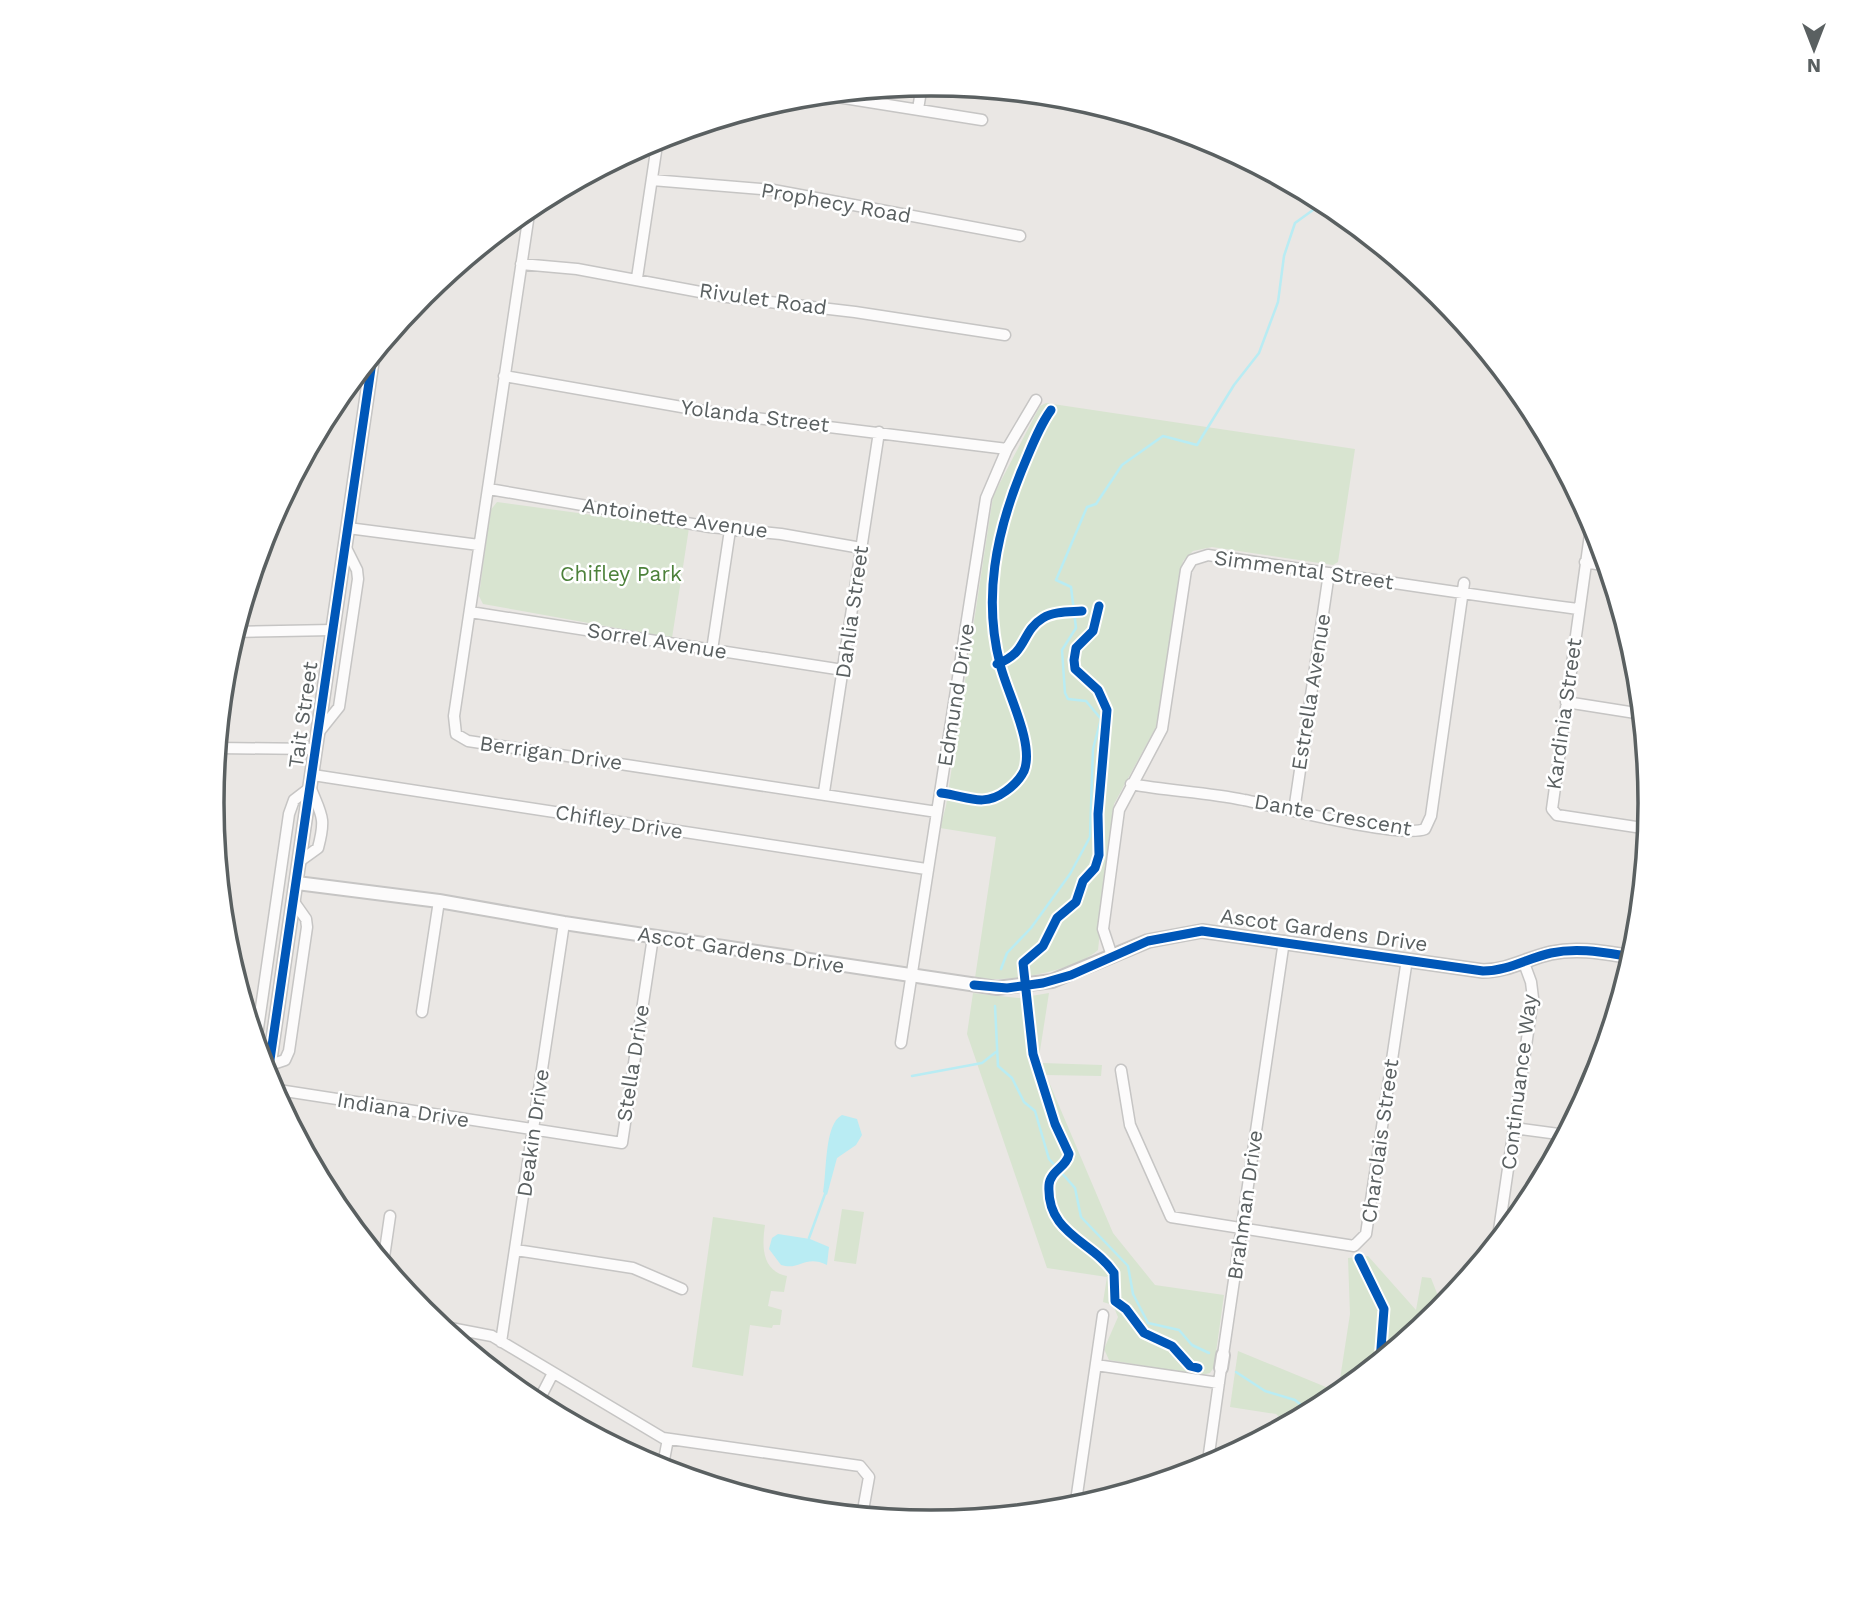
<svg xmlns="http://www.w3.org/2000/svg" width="1863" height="1607" font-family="'Work Sans',sans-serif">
	<rect width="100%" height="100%" fill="#eae7e4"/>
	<path fill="#d8e4d0" d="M1046,403L1355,449L1338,562L1333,565L1212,547L1193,551L1183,561L1156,727L1114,804L1098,950C1073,972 1007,983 975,978L996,837L940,828L946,806L993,496L1040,406Z
		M497,502L689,528L672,638L483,604L479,596L490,511Z
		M973,993L1019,998L1049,993L1039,1057L1042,1063L1102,1065L1101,1076L1046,1075L1113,1233L1155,1285L1224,1295L1214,1367L1210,1373L1201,1375L1109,1360L1104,1349L1118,1317L1113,1305L1103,1302L1107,1277L1047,1268L967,1034Z
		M842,1209L864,1212L856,1264L834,1261Z
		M713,1217L765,1225C762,1245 761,1271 787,1276L784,1292L771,1291L768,1306L782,1310L780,1325H773L772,1328L750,1325L743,1376L692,1367Z
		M1368,1256L1416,1310L1422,1277L1431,1278L1442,1306L1445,1307L1331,1402L1288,1425L1276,1414L1230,1407L1238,1351L1338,1392L1350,1314L1348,1258Z"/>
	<path fill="#b9ecf3" d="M842,1115L857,1119L862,1135L856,1145L837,1158L827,1195L823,1192C827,1172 824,1124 842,1115Z
		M778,1234L810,1239L829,1247L827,1265C805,1254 800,1271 781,1265L769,1249L772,1238Z"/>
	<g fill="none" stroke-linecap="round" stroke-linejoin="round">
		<path stroke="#b9ecf3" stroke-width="2.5" d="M1001,969L1007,953L1031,928L1070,874L1090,837L1093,749L1101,719L1086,701L1068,699L1065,693L1062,650L1076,628L1071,587L1056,580L1087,507L1096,504L1122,465L1163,436L1197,445L1234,385L1259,353L1278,302L1284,256L1295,223L1324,202
			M995,1006L998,1066L1012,1078L1024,1102L1035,1111L1049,1159L1057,1168
			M912,1076L982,1063L996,1052
			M1060,1171L1075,1188L1081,1217L1128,1266L1133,1294L1148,1323L1179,1330L1192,1345L1209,1353
			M809,1238L825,1194
			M1236,1372L1265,1391L1295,1400L1311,1413"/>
		<defs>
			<path id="minor" d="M825,95L982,120
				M918,109L922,85
				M652,180L773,190L1020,236
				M530,207L454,716L456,734L468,741L937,812
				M521,264L577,269L727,297L855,312L1005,335
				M637,278L658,138
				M356,376L370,377
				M504,376L716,413L1007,449
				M489,489L710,527L781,534L861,548
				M1592,520L1552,809L1557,815L1649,829
				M348,528L479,545
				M1585,562L1608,566
				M470,612L843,670
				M235,632L333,630
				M712,650L730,530
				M1566,702L1642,714
				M319,732L339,707L358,579L357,570L346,548
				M217,748L316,749
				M313,775L926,869
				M1131,784C1168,791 1206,792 1244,800C1276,806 1400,839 1425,829L1431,816L1464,583
				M824,792L879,432
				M1294,811L1329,573
				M300,861L318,848C326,818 322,816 311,789
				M1112,956L1103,929L1119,810L1162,729L1186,570L1192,560L1208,555C1331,573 1454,593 1578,609
				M422,1012L439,901
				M256,1042L289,814L294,800L311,787
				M901,1043L986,498L1007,449L1036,400
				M270,1065L285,1060L289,1051L307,927L306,919L294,902
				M1121,1070L1130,1125L1171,1217L1354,1246L1366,1234L1407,959
				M272,1089L622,1143L653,937
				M1514,1128L1566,1135
				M1497,1244L1533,998L1531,982L1524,963
				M516,1250L633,1268L682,1289
				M383,1264L390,1216
				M440,1326L492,1336L663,1438L860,1466L869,1477L862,1516
				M501,1342L564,923
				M1223,1355L1284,941
				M1096,1365L1219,1383
				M537,1404L553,1373
				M1207,1468L1221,1368
				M662,1470L668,1439
				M1075,1508L1103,1315"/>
			<path id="tertiary" d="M297,883L439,901L564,923L997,988L1052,981L1148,941L1202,931L1483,971C1508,971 1528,958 1551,953C1579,947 1606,953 1633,957
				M267,1080L373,355
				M1221,1368L1223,1355"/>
		</defs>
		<use href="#minor" stroke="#c6c5c4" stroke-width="13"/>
		<use href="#tertiary" stroke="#c6c5c4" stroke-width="16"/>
		<use href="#minor" stroke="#fcfbfb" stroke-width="10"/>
		<use href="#tertiary" stroke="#fcfbfb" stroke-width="12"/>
		<defs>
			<path id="cycleway" d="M1099,606L1093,631L1076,648L1074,660L1075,669L1098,690L1107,710L1098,814L1099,855L1095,868L1083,881L1076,902L1057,918L1043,946L1023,963L1033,1054L1055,1124L1069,1154C1067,1167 1050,1171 1049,1185C1046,1234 1093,1241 1114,1273L1115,1301L1126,1309L1144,1333L1172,1346L1190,1366L1198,1368
				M997,664C1029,652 1020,632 1043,618C1054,611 1070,612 1082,611
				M941,793C967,796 983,808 1006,791C1013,786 1020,779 1024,771C1035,744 1007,693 1000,664C983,598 996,534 1021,472C1030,451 1038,428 1051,410
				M974,985L1007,988L1043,983L1071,975L1148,941L1202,931L1483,971C1508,971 1528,958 1551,953C1579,947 1606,953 1633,957
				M267,1080L373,355
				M1359,1258L1384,1309L1380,1361"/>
		</defs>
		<use href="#cycleway" stroke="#fff" stroke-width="13"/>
		<use href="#cycleway" stroke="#0057b8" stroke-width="9"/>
	</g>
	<g text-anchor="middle" stroke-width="5" stroke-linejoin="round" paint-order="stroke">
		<g font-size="21" fill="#5a6061" stroke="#fff">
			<text transform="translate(836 203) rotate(10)" y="7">Prophecy Road</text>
			<text transform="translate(763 299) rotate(8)" y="7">Rivulet Road</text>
			<text transform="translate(755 416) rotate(7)" y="7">Yolanda Street</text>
			<text transform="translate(675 518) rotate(8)" y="7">Antoinette Avenue</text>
			<text transform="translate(1304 570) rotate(8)" y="7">Simmental Street</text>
			<text transform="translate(852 612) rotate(-82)" y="7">Dahlia Street</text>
			<text transform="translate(657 641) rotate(9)" y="7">Sorrel Avenue</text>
			<text transform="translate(1311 692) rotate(-81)" y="7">Estrella Avenue</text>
			<text transform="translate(956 695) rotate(-81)" y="7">Edmund Drive</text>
			<text transform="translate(1564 714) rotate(-82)" y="7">Kardinia Street</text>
			<text transform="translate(303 715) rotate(-82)" y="7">Tait Street</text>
			<text transform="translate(551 753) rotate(8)" y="7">Berrigan Drive</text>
			<text transform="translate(1333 815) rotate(10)" y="7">Dante Crescent</text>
			<text transform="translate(619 822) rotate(9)" y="7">Chifley Drive</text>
			<text transform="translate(1324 930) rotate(8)" y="7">Ascot Gardens Drive</text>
			<text transform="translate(741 950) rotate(9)" y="7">Ascot Gardens Drive</text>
			<text transform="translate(633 1063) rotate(-81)" y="7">Stella Drive</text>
			<text transform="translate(1519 1082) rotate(-83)" y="7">Continuance Way</text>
			<text transform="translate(403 1110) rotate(9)" y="7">Indiana Drive</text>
			<text transform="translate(533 1133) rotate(-82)" y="7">Deakin Drive</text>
			<text transform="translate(1380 1141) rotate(-82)" y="7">Charolais Street</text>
			<text transform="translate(1245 1205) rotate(-82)" y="7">Brahman Drive</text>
		</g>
		<g font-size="21" fill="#4c813a" stroke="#fff">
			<text x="621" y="581">Chifley Park</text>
		</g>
	</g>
	<path d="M0 0H1863V1607H0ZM224 803a707 707 0 1 1 1414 0a707 707 0 1 1-1414 0Z" fill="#fff" fill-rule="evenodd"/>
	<path fill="none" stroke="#5a6061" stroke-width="3.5" d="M224 803a707 707 0 1 1 1414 0a707 707 0 1 1-1414 0Z"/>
	<g transform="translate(1814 49) rotate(180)" stroke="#ffffff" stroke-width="5" paint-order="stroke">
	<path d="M0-5L12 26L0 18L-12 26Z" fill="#5a6061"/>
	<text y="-10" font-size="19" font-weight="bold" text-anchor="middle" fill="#5a6061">N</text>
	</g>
</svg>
